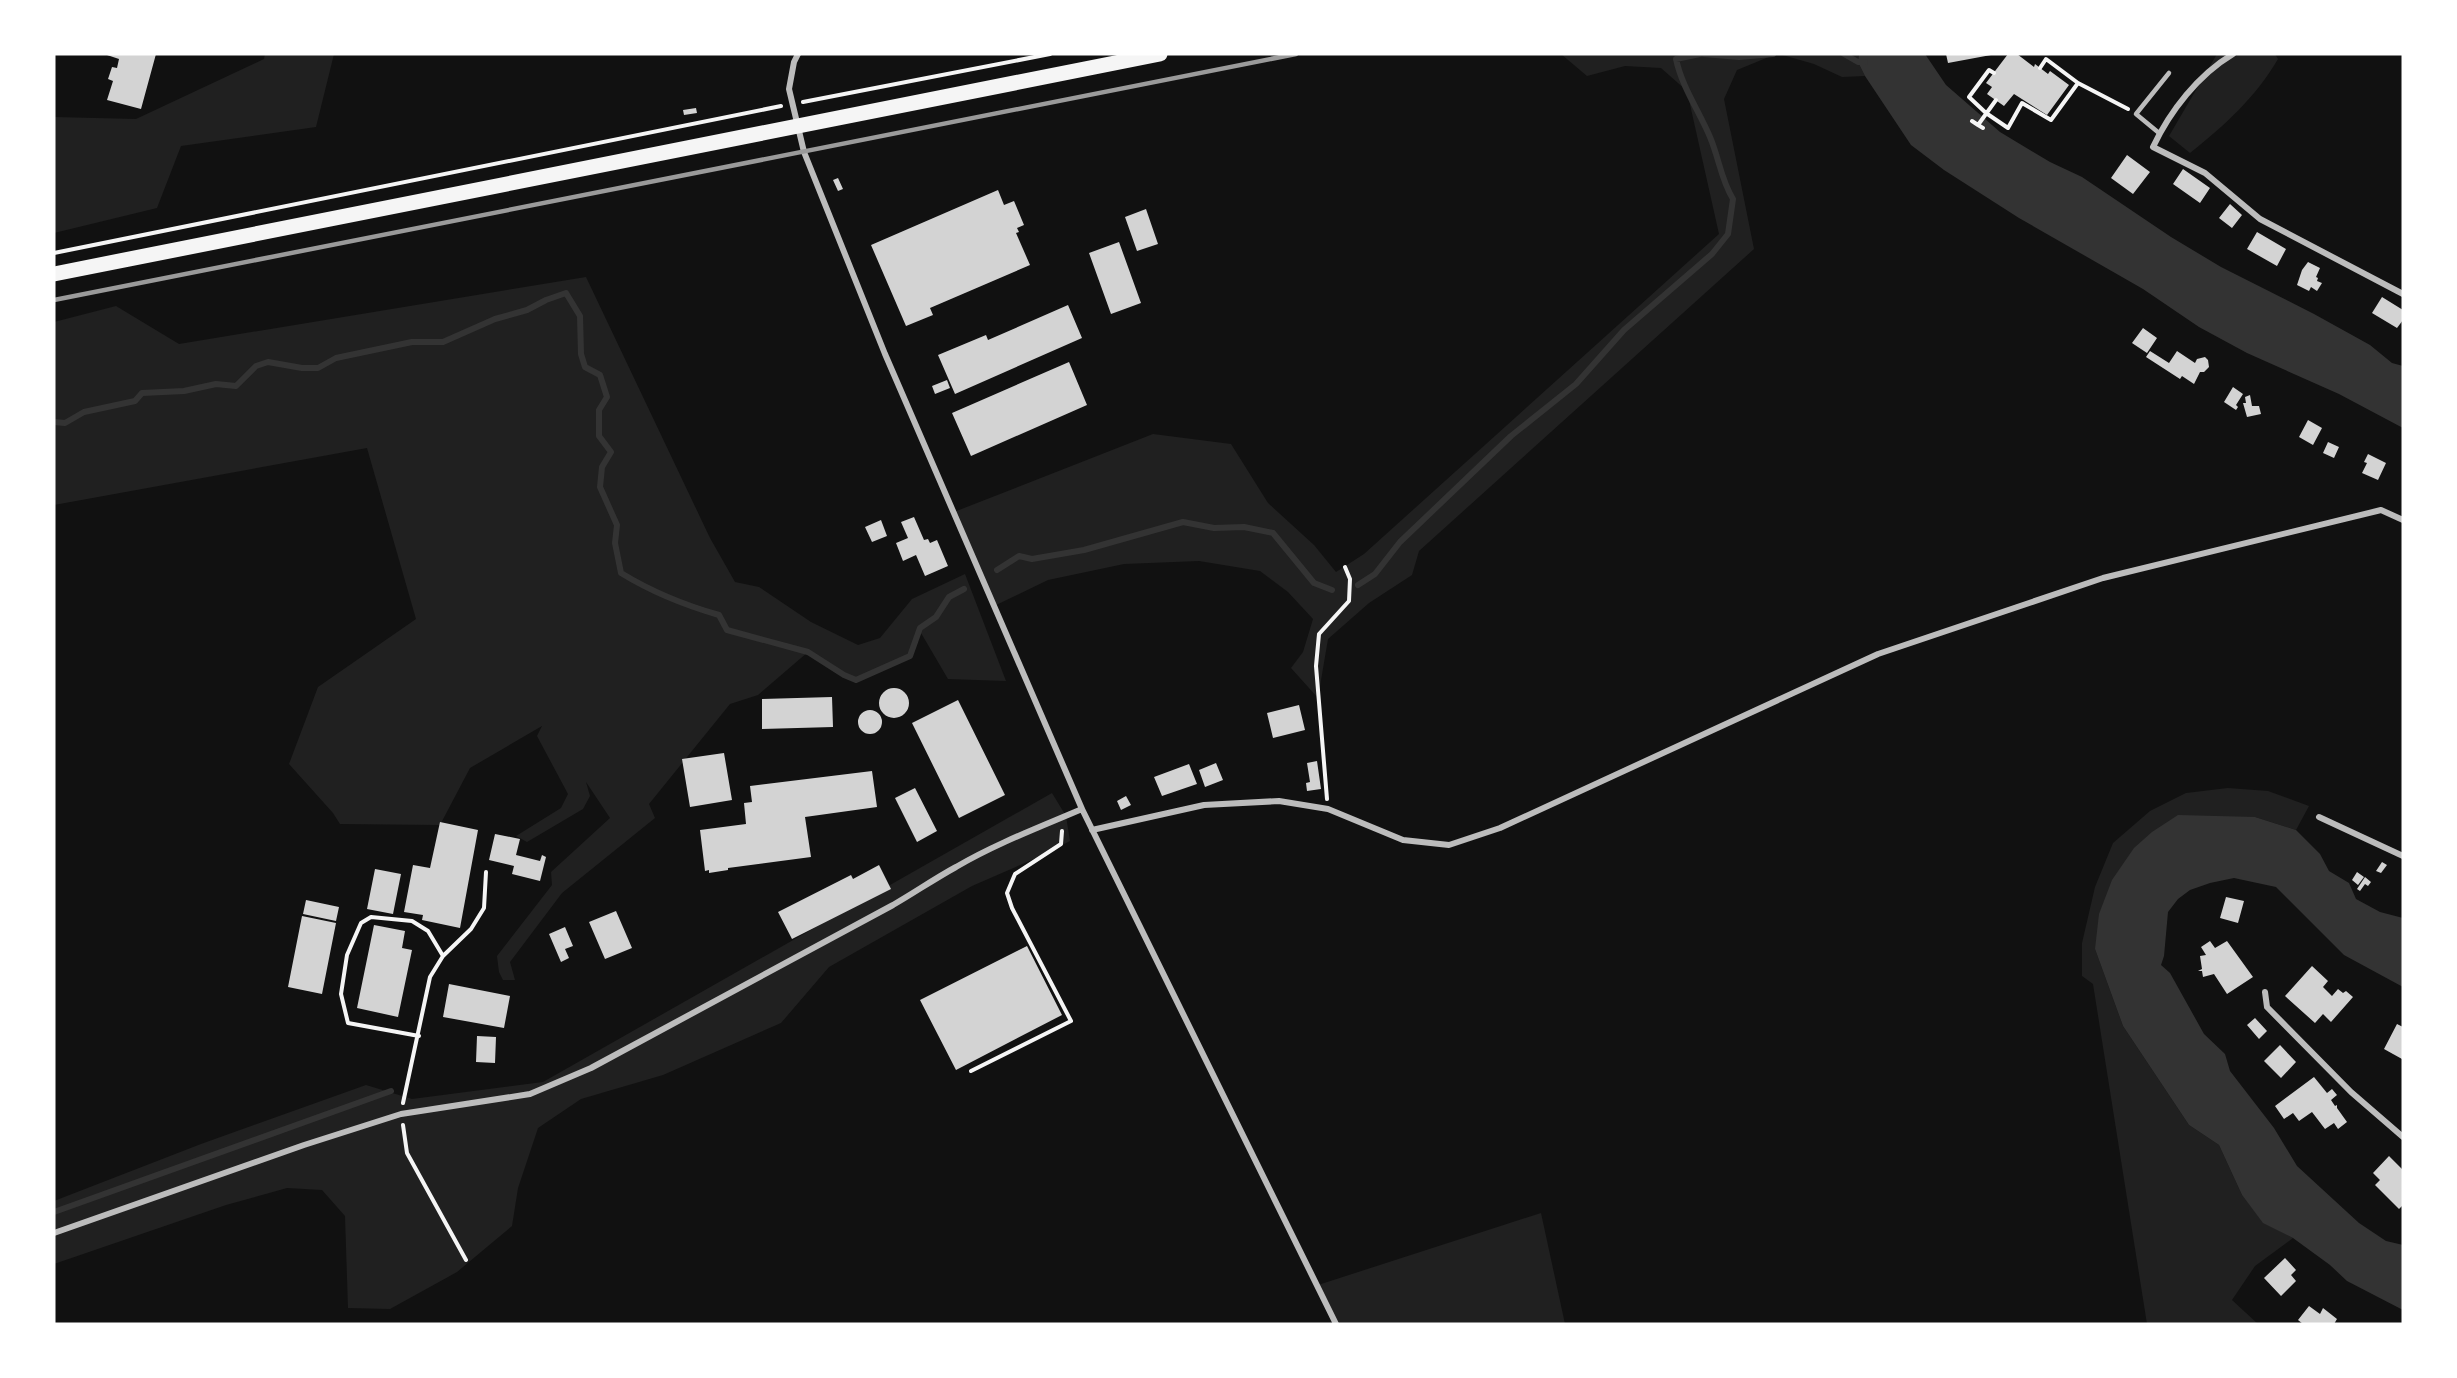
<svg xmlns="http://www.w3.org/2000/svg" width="2457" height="1378" font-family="'Open Sans',sans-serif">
	<rect width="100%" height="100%" fill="#111"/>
	<path fill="#202020" d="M265,54H334L316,127L181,146L157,208L54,233V117L136,119L264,59Z
		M1561,54H1776L1737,70L1724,99L1754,249L1419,551L1412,575L1369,603L1328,639L1318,698L1291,668L1303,652L1313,619L1288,592L1260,571L1199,561L1124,564L1048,580L994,606L954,512L1153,434L1231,444L1268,503L1314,545L1336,572L1364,554L1719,234L1687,91L1661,68L1625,66L1587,76Z
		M1779,54H1859L1858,62L1865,76L1842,77L1814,64Z
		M2217,54H2275L2278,59C2256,97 2224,126 2190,153L2169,136Z
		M586,277L710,538L735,582L759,587L811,622L858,645L880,638L912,599L965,574L1006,681L948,679L921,633L910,656L856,680L844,675L808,652L758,695L730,704L649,804L655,818L562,893L510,962L515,980H503L499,972L497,956L552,885L551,872L610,818L586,782L590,796L583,809L527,842L516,836L561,808L568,794L537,736L542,726L470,768L440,825L340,824L333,813L289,764L318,687L416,619L367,448L54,505V322L116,306L179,344Z
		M2228,788L2268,791L2309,806L2296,830L2255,817L2095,949L2123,1026L2189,1125L2219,1145L2242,1195L2263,1222L2293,1238L2255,1266L2232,1300L2258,1324H2147L2093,984L2082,976V943L2095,887L2113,843L2150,811L2186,793Z
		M1052,793L1066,816L1070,841L1041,856L972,886L829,967L781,1023L663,1075L581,1099L538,1128L518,1188L512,1226L457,1272L390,1309L348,1308L345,1216L322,1190L287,1188L226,1205L54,1264V1201L201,1144L366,1085L412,1099L543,1082Z
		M1541,1213L1565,1324H1336L1318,1285Z"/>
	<path fill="#333" d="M1859,54H1925L1946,85L2000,132L2050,162L2082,177L2171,237L2221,267L2314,314L2370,345L2392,363L2403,366V428L2339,394L2247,353L2199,327L2143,289L2019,218L1944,170L1911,145L1865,76L1858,62Z
		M2178,815L2255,817L2296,830L2320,854L2329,871L2349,883L2356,899L2380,912L2403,918V987L2344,955L2276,887L2234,878L2210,883L2190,890L2178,899L2168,912L2164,956L2161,965L2170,973L2204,1034L2225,1054L2230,1071L2274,1128L2297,1166L2359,1223L2386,1241L2403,1245V1310L2347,1281L2330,1265L2293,1238L2263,1223L2242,1195L2219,1145L2189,1125L2123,1026L2095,949L2099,914L2112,880L2134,848L2152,832Z"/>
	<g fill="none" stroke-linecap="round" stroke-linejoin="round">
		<path stroke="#333" stroke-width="6" d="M1704,54L1739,57L1773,54
			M1844,54L1858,62H1865
			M54,422L65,423L84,412L135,401L142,393L184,391L216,384L236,386L256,366L268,362L302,368H318L336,358L412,342H443L495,319L527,310L546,300L566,293L580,316L581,354L585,367L600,375L607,397L599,410V436L611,452L602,467L600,487L617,525L615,543L621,573C652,592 684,605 719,615L727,630L808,652L844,675L856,680L910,656L920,628L936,617L949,597L964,589
			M997,570L1019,556L1032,559L1084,550L1183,522L1214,528L1244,527L1273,533L1314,583L1332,590
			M1358,585L1375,574L1400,542L1511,436L1576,384L1624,330L1712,254L1728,234L1733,199C1721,180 1719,158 1710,137C1699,111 1682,87 1676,59L1700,54
			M54,1212L391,1091"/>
	</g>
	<path fill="#d3d3d3" d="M104,54H156L141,109L107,100L113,81L108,79L112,67L117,68L119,59Z
		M1946,54H1991V55L1948,63Z
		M2008,54H2017L2034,67L2035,64L2048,74L2050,71L2069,85L2047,115L2014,94L2004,106L1987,94L1992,87L1986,83Z
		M696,108L697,113L684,115L683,110Z
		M2127,155L2150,172L2133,194L2111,178Z
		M2183,169L2210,188L2200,203L2173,184Z
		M838,178L843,189L838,191L833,180Z
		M998,190L1004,205L1014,201L1024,225L1017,228L1019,232L1016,233L1030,265L930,308L933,315L906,326L871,245Z
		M2230,204L2242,215L2232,228L2219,218Z
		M1146,209L1158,244L1137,251L1125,217Z
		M2257,232L2286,249L2277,266L2247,249Z
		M1119,242L1141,303L1111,314L1089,253Z
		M2308,262L2320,268L2316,277L2318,278L2317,281L2322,283L2317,291L2311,287L2309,291L2297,285L2302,270Z
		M2382,297L2403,310V320L2397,328L2372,313Z
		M1068,305L1082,338L955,394L938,355L986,335L988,340Z
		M2143,328L2157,338L2147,353L2132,343Z
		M2150,351L2169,363L2177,351L2195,363L2197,359L2205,357L2208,360L2209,367L2204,372H2200L2194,384L2182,376L2180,379L2146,357Z
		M1069,362L1087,405L971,456L952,413Z
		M947,380L950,388L935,394L932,386Z
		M2233,387L2243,394L2236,405L2238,407L2236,410L2224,402Z
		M2250,395L2252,406H2259L2261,414L2247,417L2243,403H2246L2245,397Z
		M2308,420L2322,428L2313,445L2299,437Z
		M2328,442L2339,447L2334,458L2323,453Z
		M2368,454L2386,463L2378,480L2362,473L2367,463L2364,462Z
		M914,517L924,540L928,539L930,543L937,540L948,566L925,576L916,555L903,561L896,543L908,538L901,522Z
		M881,520L887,536L872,542L865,527Z
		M879 703a15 15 0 1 1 30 0a15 15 0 1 1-30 0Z
		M832,697L833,727L762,729V699Z
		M958,700L1005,795L959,818L912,723Z
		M1299,705L1305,730L1273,738L1267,713Z
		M858 722a12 12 0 1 1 24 0a12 12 0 1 1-24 0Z
		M724,753L732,800L690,807L682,759Z
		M1317,761L1321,789L1307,791L1306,783L1310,782L1307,763Z
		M1216,763L1223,780L1205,787L1199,770Z
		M1189,764L1197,784L1162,796L1154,777Z
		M872,771L877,807L805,817L811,857L728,868V870L709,873V870L705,871L700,830L746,824L744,803L752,802L750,786Z
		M915,788L937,831L917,842L895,798Z
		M1126,796L1131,805L1121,810L1117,801Z
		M440,822L478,830L460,928L422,920L423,915L404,912L413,865L430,868Z
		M495,834L520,839L516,855L540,861L542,855L546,857L540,881L512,874L514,866L489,860Z
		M2382,862L2387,865L2381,873L2376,871Z
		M879,865L891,889L792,939L778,912L851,875L853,879Z
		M375,869L401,874L393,914L367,909Z
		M2357,872L2364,877L2358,885L2352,880Z
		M2365,877L2371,882L2368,886L2365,884L2360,891L2357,889Z
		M2226,897L2244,901L2238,923L2220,918Z
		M306,900L339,907L336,921L303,914Z
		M616,911L632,948L605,959L589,922Z
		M302,916L336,923L322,994L288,987Z
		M374,925L405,931L402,948L412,950L398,1017L357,1008Z
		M565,927L573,946L565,949L569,958L561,962L549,934Z
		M2210,941L2215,948L2227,941L2253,977L2227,994L2214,974L2203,977L2202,971H2198L2202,969L2200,956L2206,955L2201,947Z
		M1027,946L1062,1015L956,1070L920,1000Z
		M2312,966L2328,981L2323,987L2332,996L2338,989L2343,993L2346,991L2353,997L2331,1022L2323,1014L2315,1023L2285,996Z
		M449,984L510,996L504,1028L443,1017Z
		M2255,1018L2267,1031L2259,1039L2247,1025Z
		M2397,1024L2403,1027L2402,1059L2384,1049Z
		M477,1036L496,1037L495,1063L476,1062Z
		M2280,1045L2296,1062L2281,1078L2264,1061Z
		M2314,1077L2327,1093L2332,1089L2337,1095L2331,1100L2335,1106L2337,1105V1108L2347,1122L2338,1129L2334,1123L2325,1129L2312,1112L2299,1121L2293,1113L2284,1119L2275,1106Z
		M2389,1156L2403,1170V1205L2399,1209L2375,1185L2380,1180L2373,1173Z
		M2285,1258L2296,1270L2291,1275L2296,1281L2281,1296L2264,1278Z
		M2309,1306L2320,1314L2323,1308L2337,1319L2334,1324H2303L2298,1320Z"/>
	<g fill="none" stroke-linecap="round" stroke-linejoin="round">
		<path stroke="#f5f5f5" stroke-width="4" d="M1994,73L1989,70L1969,97L1986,113L2008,128L2022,103L2051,120L2078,83L2046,59L2040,68
			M2078,83L2128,109
			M803,102L1050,54
			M1972,121L1978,125L1996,100
			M1978,125L1983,128
			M54,253L781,106
			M1327,799L1316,666L1319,634L1349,601L1350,579L1345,567
			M443,956L471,929L484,908L486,872
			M971,1071L1071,1021L1012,908L1007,893L1015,874L1061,844L1062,831
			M403,1103L430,977L443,956L428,931L412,921L371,917L361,923L347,955L341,994L348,1023L419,1036
			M403,1125L407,1153L466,1260"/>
		<path stroke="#bcbcbc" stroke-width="4.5" d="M2159,133L2136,114L2169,73"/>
		<path stroke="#bcbcbc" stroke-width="6" d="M798,54L794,62L789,89L804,152L885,354L1082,809L1336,1324
			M2233,54C2198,75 2170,111 2153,147L2205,173L2260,219L2403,294
			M2319,817L2403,856
			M1092,830L1204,805L1279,801L1328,809L1403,840L1449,845L1500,828L1878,654L2103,578L2381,510L2403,520
			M2265,992L2267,1007L2351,1092L2403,1137
			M54,1233L304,1145L401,1114L530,1094L591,1068L893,905C914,893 934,879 956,867C995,844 1040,827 1082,809"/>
		<path stroke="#f5f5f5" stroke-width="15" d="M54,274L1160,54"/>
		<path stroke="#9a9a9a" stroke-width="4.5" d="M54,300L1296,54"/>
	</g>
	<rect width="2457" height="1378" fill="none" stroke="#ffffff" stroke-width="111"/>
</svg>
